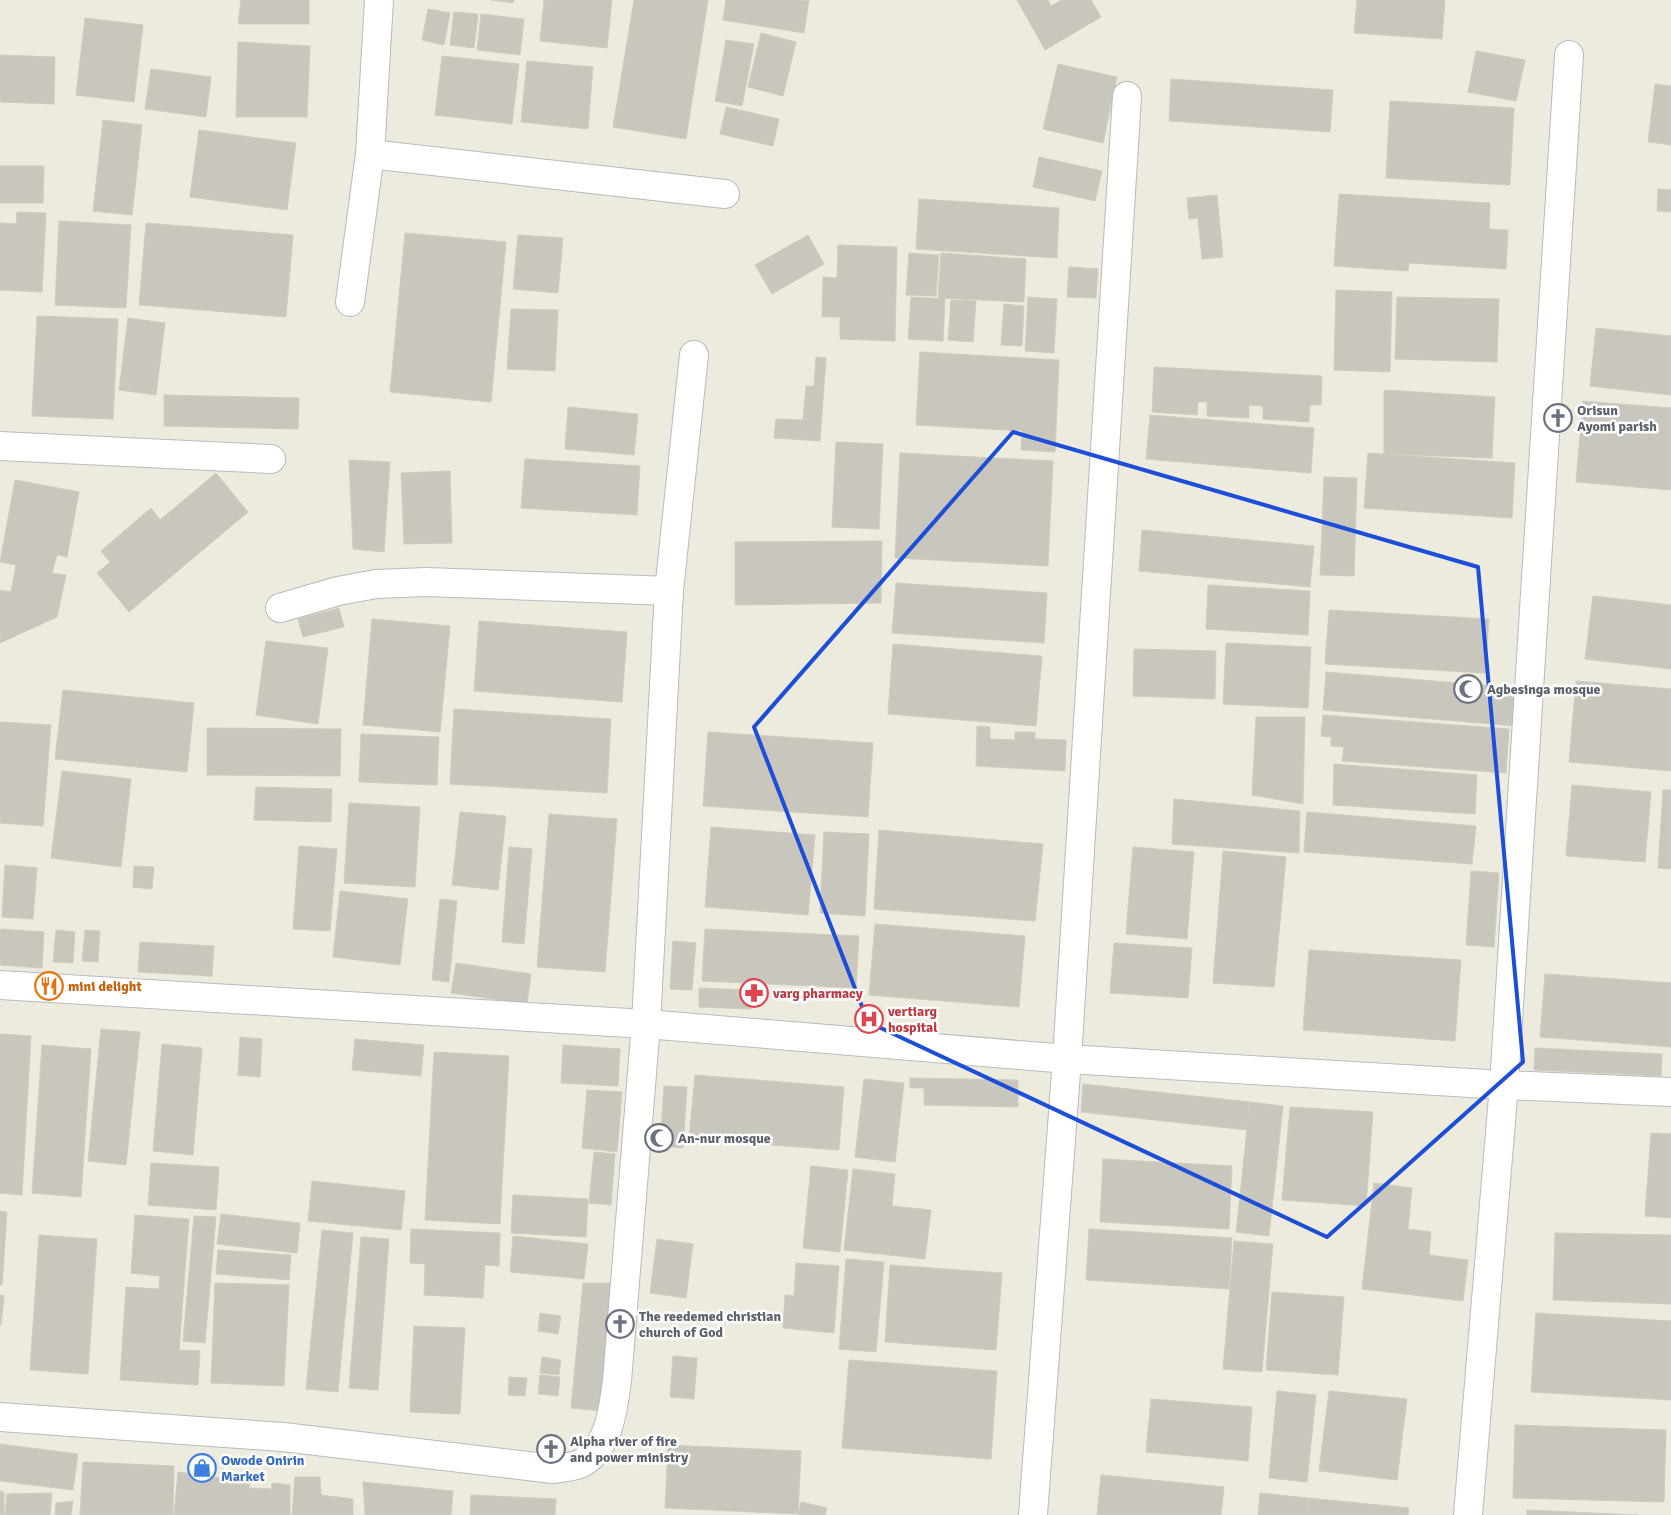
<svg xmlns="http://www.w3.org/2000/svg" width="1671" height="1515" font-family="Signika,sans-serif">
	<rect width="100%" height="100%" fill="#edeade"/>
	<path fill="#c9c6be" stroke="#d1ccbc" d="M241,0H309V24H238Z
		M491,0H514L513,3Z
		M544,0H612L607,48L540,41Z
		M634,0H708L686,139L613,127Z
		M726,0H809L804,33L723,20Z
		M1017,0H1048L1051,6L1061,0H1091L1101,17L1045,50Z
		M1357,0H1445L1442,39L1354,33Z
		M428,9L450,13L444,45L422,40Z
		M454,12L478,14L474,48L450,45Z
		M481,14L524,19L520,55L477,50Z
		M85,18L143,25L134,102L76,95Z
		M761,33L796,42L783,96L748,87Z
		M726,40L754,44L742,106L715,101Z
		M238,42L310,46L307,117H236Z
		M1476,51L1525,60L1516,101L1468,92Z
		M0,55L55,57L54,104L0,102Z
		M442,56L519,64L512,124L435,115Z
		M527,61L593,67L588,129L521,122Z
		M1058,64L1117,77L1103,143L1043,129Z
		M151,69L211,77L206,117L145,109Z
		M1171,79L1333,90L1330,132L1169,121Z
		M1655,84L1671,86V145L1648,142Z
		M1390,101L1514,108L1510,185L1386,178Z
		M726,107L779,119L773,146L720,134Z
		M103,120L142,125L132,215L93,211Z
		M199,130L296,143L287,210L190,197Z
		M1039,157L1102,171L1095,201L1033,187Z
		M0,166H44L43,203H0Z
		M1658,189L1671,190V212L1657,211Z
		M1339,194L1490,203L1489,229L1508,230L1506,269L1409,263L1408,271L1334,266Z
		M1217,195L1223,257L1202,259L1198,218L1189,219L1187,198Z
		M919,199L1059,208L1057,258L916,249Z
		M17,212L46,213L42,292L0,290V223L16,224Z
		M59,221L131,225L126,308L55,305Z
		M146,223L293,235L286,317L139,305Z
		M405,233L506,242L491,402L390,392Z
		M518,235L563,238L558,293L513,289Z
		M808,235L824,264L772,294L755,265Z
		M838,245L897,247L895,341L840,339V317H822L823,277L837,278Z
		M909,253L939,255L936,296L906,295Z
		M941,253L1026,259L1024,302L938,298Z
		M1069,267L1098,269L1096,298L1067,297Z
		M1336,290L1392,292L1390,372L1334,370Z
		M911,297L945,299L943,341L908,339Z
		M1028,297L1057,299L1054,353L1025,351Z
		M1397,297L1499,299L1497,362L1395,359Z
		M951,300L976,301L973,342L948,340Z
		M1004,304L1024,306L1022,346L1001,345Z
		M511,309L558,310L555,371L507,369Z
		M37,316L118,319L113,419L32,416Z
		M128,318L165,323L156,395L119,390Z
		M1596,328L1671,336V395L1590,386Z
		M920,352L1059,360L1055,452L1021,450L1022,431L916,425Z
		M816,357L826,358L820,441L774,438L776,419L803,420L806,386H814Z
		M1154,367L1322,376L1321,405H1310L1309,422L1263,419V406L1249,405V418L1207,416V402H1198L1197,415L1152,412Z
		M1384,390L1495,397L1492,458L1384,454Z
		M164,395L299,398L298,429L164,426Z
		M1583,401L1671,408V490L1576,482Z
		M568,407L638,414L634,455L565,449Z
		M1150,415L1314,428L1311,473L1146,459Z
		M836,442L883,444L879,529L832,527Z
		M900,453L1053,461L1048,566L895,558Z
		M1368,453L1515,463L1512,518L1364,508Z
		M525,459L640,466L637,515L521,508Z
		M349,460L390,462L384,552L353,549Z
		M450,471L452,543L404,544L401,473Z
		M216,473L248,512L129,612L97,573L110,562L101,551L151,508L160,520Z
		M1324,477L1357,478L1354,576L1320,575Z
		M15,480L79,492L67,557L57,555L52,573L66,575L57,617L0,643V590L11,592L16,565L0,562Z
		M1142,530L1314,546L1310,587L1139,571Z
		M882,541L881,603L735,605V542Z
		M896,583L1047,593L1044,643L892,633Z
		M1208,585L1310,591L1308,635L1206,629Z
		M1593,596L1671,605V669L1585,659Z
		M339,608L344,627L303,637L298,619Z
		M1329,610L1489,619L1485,673L1325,664Z
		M372,619L450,626L440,732L363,725Z
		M479,621L627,632L622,702L474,691Z
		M266,641L328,648L318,724L256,715Z
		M1226,643L1311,647L1308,708L1223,704Z
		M893,644L1042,656L1036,726L888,714Z
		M1134,649L1216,651L1215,699L1133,696Z
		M1326,672L1519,688L1516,726L1323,710Z
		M1576,681L1671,689V771L1569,762Z
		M63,690L194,703L187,772L55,759Z
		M454,709L611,719L607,793L450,784Z
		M1323,715L1509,729L1506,773L1342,761L1344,747L1331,746V737L1321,736Z
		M1256,717H1305L1303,804L1252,795Z
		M0,722L51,725L43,826L0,823Z
		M977,726L990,727V739L1015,740V732H1035V739L1066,740L1065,771L976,766Z
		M207,728L341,729L340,776L207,775Z
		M708,732L873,743L868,817L703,806Z
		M361,734L439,737L437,785L359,782Z
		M1334,764L1477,775L1475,814L1333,805Z
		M62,771L131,779L121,867L51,858Z
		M1572,785L1651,792L1645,862L1566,856Z
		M256,787L332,789L331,822L254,820Z
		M1663,790H1671V869L1658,868Z
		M1174,799L1300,811L1299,853L1172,844Z
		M349,803L420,807L415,887L344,883Z
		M460,812L506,816L498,890L452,885Z
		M1307,812L1476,826L1472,864L1304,852Z
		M549,814L617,819L605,972L537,967Z
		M711,827L815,835L808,915L705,907Z
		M879,830L1043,844L1035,921L874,909Z
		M824,832L869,834L865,916L820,913Z
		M299,846L337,849L330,931L293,929Z
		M509,847L532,849L524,944L502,942Z
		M1133,847L1194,852L1187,939L1126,934Z
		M1223,851L1286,857L1274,987L1213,983Z
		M5,865L37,868L33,919L2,917Z
		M134,866L154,867L152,889L133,887Z
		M1471,871L1499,873L1494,947L1466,945Z
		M340,891L408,899L400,965L333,957Z
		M440,899L457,901L449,982L432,980Z
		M875,924L1025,936L1019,1007L869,995Z
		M0,929L44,932L42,968L0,965Z
		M705,929L859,936L856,988L702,981Z
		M56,930L75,932L73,963L53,962Z
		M85,930L100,931L98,962L82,961Z
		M673,941L696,943L692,990L670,989Z
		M140,942L214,946L212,976L138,972Z
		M1114,943L1192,948L1188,998L1110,993Z
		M1309,950L1461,960L1455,1041L1303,1030Z
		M456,963L531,974L527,1004L451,993Z
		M1545,974L1671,983V1047L1540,1037Z
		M699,988L751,990V1009L699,1007Z
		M101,1029L140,1032L126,1165L88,1161Z
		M0,1034L31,1036L22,1195L0,1193Z
		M240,1037L262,1039L260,1077L238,1075Z
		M355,1039L424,1045L421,1076L352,1070Z
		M162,1044L202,1048L193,1155L153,1151Z
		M42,1045L91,1049L81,1197L32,1193Z
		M563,1045L620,1049L618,1086L561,1083Z
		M1535,1048L1662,1054L1661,1076L1534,1070Z
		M434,1052L509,1056L500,1224L425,1220Z
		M695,1075L844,1087L839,1150L689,1139Z
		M910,1078L1018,1080V1107L924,1105V1088H910Z
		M864,1079L904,1083L895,1162L855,1157Z
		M1083,1084L1250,1102L1247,1130L1081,1112Z
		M664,1086L687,1087L683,1148L660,1146Z
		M587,1090L622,1092L617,1152L582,1148Z
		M1250,1102L1283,1106L1269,1236L1236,1232Z
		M1290,1107L1373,1112L1366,1206L1282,1200Z
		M1651,1133L1671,1134V1218L1645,1216Z
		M594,1152L615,1154L611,1205L589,1203Z
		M1103,1159L1232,1166L1229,1229L1100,1222Z
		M151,1163L219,1167L216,1210L148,1205Z
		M811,1166L848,1170L840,1252L803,1248Z
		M853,1169L895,1174L892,1206L931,1210L925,1259L844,1250Z
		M312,1181L405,1191L401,1230L308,1221Z
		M1374,1183L1412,1188L1408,1229L1431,1232L1429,1255L1468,1260L1463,1301L1362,1289Z
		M513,1195L588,1199L586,1237L511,1233Z
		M0,1211L7,1212L2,1285H0Z
		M221,1214L300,1223L297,1253L217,1244Z
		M135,1215L189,1219L179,1350L200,1351L198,1385L120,1380L126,1287L159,1289L160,1276L131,1273Z
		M194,1216L216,1217L205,1343L183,1341Z
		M411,1229L500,1233L499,1266L485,1265L483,1298L424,1295L425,1264L410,1263Z
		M1089,1229L1232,1238L1229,1289L1086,1280Z
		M322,1230L353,1233L338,1392L306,1389Z
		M1555,1233L1671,1235V1304L1553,1300Z
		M39,1235L97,1239L88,1374L30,1370Z
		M513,1236L588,1244L584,1279L510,1272Z
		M361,1237L389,1239L378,1390L349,1388Z
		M657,1239L693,1244L686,1298L650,1293Z
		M1234,1241L1273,1244L1262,1372L1223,1369Z
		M218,1250L291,1255L289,1280L216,1274Z
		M846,1259L884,1262L876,1352L839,1349Z
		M796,1263L839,1266L834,1333L783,1328L785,1295L794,1296Z
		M890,1265L1002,1273L996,1350L885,1342Z
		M215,1283L289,1285L284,1386L211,1383Z
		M583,1283H613L602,1411L571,1408Z
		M1272,1292L1344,1297L1338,1375L1266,1370Z
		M0,1295L4,1296L1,1325H0Z
		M540,1313L561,1316L558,1334L538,1331Z
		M1536,1313L1671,1321V1400L1531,1392Z
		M414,1326L465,1328L460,1414L410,1412Z
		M673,1356L697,1358L694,1399L670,1397Z
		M542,1357L561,1360L559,1375L540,1373Z
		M849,1360L997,1371L991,1459L842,1448Z
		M540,1375L560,1377L558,1396L538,1394Z
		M509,1377L527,1378L525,1396L508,1395Z
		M1277,1391L1316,1395L1307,1482L1269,1478Z
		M1329,1391L1407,1399L1397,1480L1319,1471Z
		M1151,1399L1252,1407L1248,1461L1146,1452Z
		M1515,1425L1666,1430L1664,1502L1513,1498Z
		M0,1444L78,1454L73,1490L0,1481Z
		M668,1445L801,1451L798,1514L665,1508Z
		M83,1462L174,1466L173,1515H80Z
		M178,1472L250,1482L249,1488L272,1489V1483L290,1485V1515H174Z
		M1101,1475L1224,1487L1221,1515H1097Z
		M295,1477H320L321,1495L353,1499V1515H292Z
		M363,1482L453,1491L451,1515H365Z
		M0,1491L4,1492V1515H0Z
		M52,1493L50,1515H5L7,1494Z
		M1260,1493L1308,1498L1306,1515H1258Z
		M471,1495L556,1499L555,1515H470Z
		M1308,1498L1409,1508L1408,1515H1306Z
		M73,1501L71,1515H55L56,1503Z
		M801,1502L827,1508L825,1515H798Z
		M1527,1510L1638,1515H1527Z"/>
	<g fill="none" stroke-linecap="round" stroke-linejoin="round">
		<defs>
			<path id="street" d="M370,154L725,194
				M350,302L370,154L379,0
				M0,446L271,459
				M280,608L338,591L376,584L426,582L669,591
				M0,1417L283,1437L553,1469C561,1468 572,1467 580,1464C609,1449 613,1410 617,1381L646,1024L669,591L694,355
				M1033,1515L1067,1059L1127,96
				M1468,1515L1504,1085L1569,55"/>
			<path id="secondary" d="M0,985L646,1024L1067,1059L1504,1085L1671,1092"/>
		</defs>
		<use href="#street" stroke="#b7babf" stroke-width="30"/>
		<use href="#secondary" stroke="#b8bbc2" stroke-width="30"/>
		<use href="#street" stroke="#fff" stroke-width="28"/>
		<use href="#secondary" stroke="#fff" stroke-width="28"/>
	</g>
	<path fill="none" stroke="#1d4ed8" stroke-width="4" stroke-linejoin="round" d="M1013,432L1478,567L1523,1062L1327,1237L868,1022L754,727Z"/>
	<defs>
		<symbol id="church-ring" viewBox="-11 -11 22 22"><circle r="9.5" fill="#fff" stroke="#6b7280" stroke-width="1.5"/><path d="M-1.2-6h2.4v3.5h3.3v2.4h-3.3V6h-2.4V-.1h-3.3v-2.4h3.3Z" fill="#6b7280"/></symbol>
		<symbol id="mosque-ring" viewBox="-11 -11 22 22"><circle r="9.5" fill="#fff" stroke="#6b7280" stroke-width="1.5"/><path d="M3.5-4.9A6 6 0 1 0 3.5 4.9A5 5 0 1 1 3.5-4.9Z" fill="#6b7280"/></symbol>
		<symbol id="restaurant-ring" viewBox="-11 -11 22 22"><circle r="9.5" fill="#fff" stroke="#e8710a" stroke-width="1.5"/><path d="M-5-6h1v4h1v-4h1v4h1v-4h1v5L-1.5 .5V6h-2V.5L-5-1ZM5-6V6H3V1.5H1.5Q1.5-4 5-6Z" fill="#e8710a"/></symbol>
		<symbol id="pharmacy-ring" viewBox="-11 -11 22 22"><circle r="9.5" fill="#fff" stroke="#e0444e" stroke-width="1.5"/><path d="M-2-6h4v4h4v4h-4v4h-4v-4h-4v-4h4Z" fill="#e0444e"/></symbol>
		<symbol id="hospital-ring" viewBox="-11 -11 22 22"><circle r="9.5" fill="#fff" stroke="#e0444e" stroke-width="1.5"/><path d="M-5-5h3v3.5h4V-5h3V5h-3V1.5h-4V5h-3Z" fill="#e0444e"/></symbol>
		<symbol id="shop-ring" viewBox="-11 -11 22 22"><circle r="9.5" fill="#fff" stroke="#3f7fe0" stroke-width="1.5"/><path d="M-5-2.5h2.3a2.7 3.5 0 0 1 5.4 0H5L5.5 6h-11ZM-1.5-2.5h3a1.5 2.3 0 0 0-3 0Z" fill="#3f7fe0"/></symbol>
	</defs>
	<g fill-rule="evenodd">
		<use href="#church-ring" x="1542" y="402" width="32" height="32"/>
		<use href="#mosque-ring" x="1452" y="673" width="32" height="32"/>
		<use href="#restaurant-ring" x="33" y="970" width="32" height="32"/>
		<use href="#pharmacy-ring" x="738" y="977" width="32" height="32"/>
		<use href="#hospital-ring" x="853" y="1003" width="32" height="32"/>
		<use href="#mosque-ring" x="643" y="1122" width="32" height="32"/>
		<use href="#church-ring" x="604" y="1308" width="32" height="32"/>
		<use href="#church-ring" x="535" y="1433" width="32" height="32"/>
		<use href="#shop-ring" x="186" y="1452" width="32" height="32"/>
	</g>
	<g text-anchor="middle" stroke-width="5" stroke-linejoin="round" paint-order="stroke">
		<g font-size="14" font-weight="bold" fill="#5b616d" stroke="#fff" text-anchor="start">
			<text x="1577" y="415">Orisun<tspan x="1577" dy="16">Ayomi parish</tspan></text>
			<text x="1487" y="694">Agbesinga mosque</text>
			<text x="678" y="1143">An-nur mosque</text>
			<text x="639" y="1321">The reedemed christian<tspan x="639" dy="16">church of God</tspan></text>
			<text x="570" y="1446">Alpha river of fire<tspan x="570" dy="16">and power ministry</tspan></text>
		</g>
		<g font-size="14" font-weight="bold" fill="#c56008" stroke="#fff" text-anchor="start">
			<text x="68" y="991">mini delight</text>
		</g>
		<g font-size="14" font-weight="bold" fill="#be3a42" stroke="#fff" text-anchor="start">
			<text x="773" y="998">varg pharmacy</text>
			<text x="888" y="1016">vertiarg<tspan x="888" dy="16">hospital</tspan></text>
		</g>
		<g font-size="14" font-weight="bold" fill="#366cbe" stroke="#fff" text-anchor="start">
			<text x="221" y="1465">Owode Onirin<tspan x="221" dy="16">Market</tspan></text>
		</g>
	</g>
</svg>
